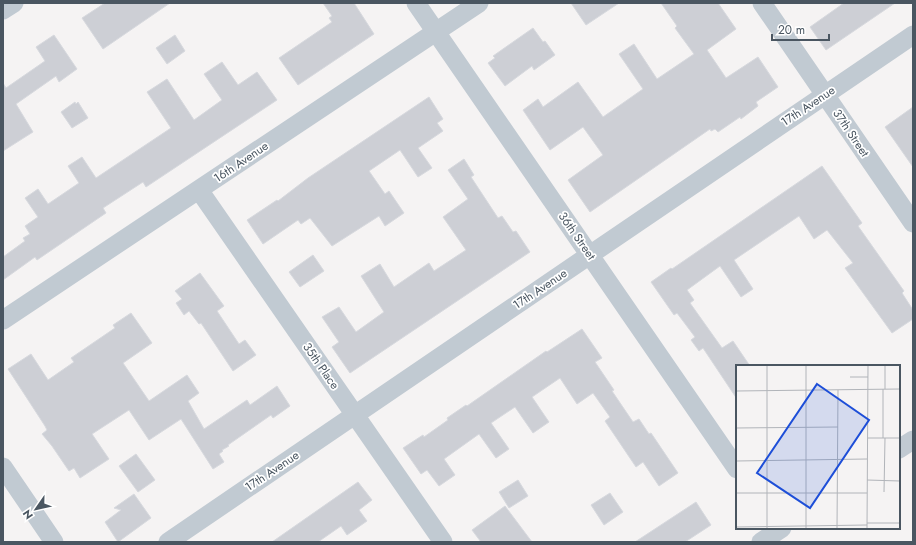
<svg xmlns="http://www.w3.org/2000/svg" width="916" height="545" font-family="Jost,sans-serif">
	<rect width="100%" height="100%" fill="#f5f3f3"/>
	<path fill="#cdcfd5" stroke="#d7d9de" d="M105,3H170L103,49L82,18Z
		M323,3H354L374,34L298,85L279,58L332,22L329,18L332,16Z
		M571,3H619L586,25Z
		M661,3H718L736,29L707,50L726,78L758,57L778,87L756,102L758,106L741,119L740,117L718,132L715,129L711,131L710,129L590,212L568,180L603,155L583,127L550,150L523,110L538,99L543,107L578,82L603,117L643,89L619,54L634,44L657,79L694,54L675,28L677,26Z
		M844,3H895L826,50L810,27Z
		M533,28L543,42L545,41L555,55L534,70L532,66L505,86L488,63L495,58L493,56Z
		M54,35L77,69L59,82L56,76L16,104L33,132L3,151V83L6,88L45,61L36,47Z
		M175,35L185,51L167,64L156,48Z
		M222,62L238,85L257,72L277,100L146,187L143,182L103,208L106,213L37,260L35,257L3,280V257L25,241L23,238L30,234L25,226L38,217L25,198L38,189L48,204L79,183L68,166L82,157L96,178L171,128L147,92L167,79L194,120L222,100L204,74Z
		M429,97L443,119L437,123L443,131L418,148L432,168L418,177L400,150L369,171L385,194L389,191L404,213L385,226L379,216L332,246L310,218L301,224L298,220L263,244L247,220L277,200L278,201L308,178Z
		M75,102L76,104L78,102L88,118L72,128L61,112Z
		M913,107V167L885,127Z
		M464,159L474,175L471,177L498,218L502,216L513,232L516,231L530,252L350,373L332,347L339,342L322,317L339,307L356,332L384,312L361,276L380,264L394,287L429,263L434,271L466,250L443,217L468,199L448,170Z
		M822,166L862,223L858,226L904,291L902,293L913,310V319L892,333L845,268L853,263L827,230L814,239L799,216L734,260L753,289L741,297L720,266L687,290L694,300L690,303L722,348L733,341L750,366H737V399L703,348L699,351L691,340L695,337L677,313L674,315L651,282L671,268L672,269Z
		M313,255L324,271L300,287L289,272Z
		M200,273L224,306L217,311L239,344L245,340L256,355L233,371L201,323L199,324L189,311L184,315L176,303L182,299L175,291Z
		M131,313L152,343L123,363L149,401L187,375L199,393L188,401L204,429L247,400L250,405L277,386L290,406L273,418L271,415L228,445L229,446L222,450L223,451L219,454L224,462L213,469L181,419L149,440L129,410L92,434L109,459L80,478L74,468L69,471L52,446L42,434L47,430L45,426L8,369L31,354L48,380L74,362L71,358L115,328L113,325Z
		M582,329L602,358L595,362L614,390L612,391L633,422L639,419L649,434L651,433L678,473L659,486L643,462L636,467L605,421L610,417L593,393L577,404L560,378L532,397L549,422L533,433L515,407L491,423L509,449L496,458L479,434L444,459L455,475L439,486L427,470L421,474L403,448L423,435L424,437L448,420L447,418L466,405L467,406L546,351L547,352Z
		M136,454L155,480L138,492L119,466Z
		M518,480L528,496L509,508L499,492Z
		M358,482L372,500L359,510L367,521L347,535L341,526L318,542H272Z
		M610,493L623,512L604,525L591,505Z
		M134,494L151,518L118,542L105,522L121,510L114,508Z
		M696,502L711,525L685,542H635Z
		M505,506L532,542H481L472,530Z"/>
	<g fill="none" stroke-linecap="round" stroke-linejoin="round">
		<path stroke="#c1cad2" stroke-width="19" d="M416,3L737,469
			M762,3L913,223
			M3,10L14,3
			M199,190L443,542
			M3,320L479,3
			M899,449L913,440
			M3,467L54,542
			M168,542L913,35
			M761,542L782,528"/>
	</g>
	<g text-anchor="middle" stroke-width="3.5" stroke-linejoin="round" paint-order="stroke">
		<g font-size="12" fill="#4a5661" stroke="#fff">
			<text transform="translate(808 106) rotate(-34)" y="4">17th Avenue</text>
			<text transform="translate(851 133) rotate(56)" y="4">37th Street</text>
			<text transform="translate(241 162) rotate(-34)" y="4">16th Avenue</text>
			<text transform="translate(577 236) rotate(55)" y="4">36th Street</text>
			<text transform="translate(540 289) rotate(-34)" y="4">17th Avenue</text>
			<text transform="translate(321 366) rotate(55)" y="4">35th Place</text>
			<text transform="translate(272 471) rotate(-34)" y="4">17th Avenue</text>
		</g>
	</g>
	<g transform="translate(736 365)">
		<rect width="164" height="164" fill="#f5f3f3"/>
		<path fill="none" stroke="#b1b4b9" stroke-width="1" d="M70,0V164M114,12H132M147,24V73M149,24V0M0,26L164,24M0,63L102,62M132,73H164M0,96L131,94M131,115L164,116M148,127L149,73M0,128H131M131,158H164M0,162L131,160M31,164V0M101,164L102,25M131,164L132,0"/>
		<path fill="#1d4ed8" fill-opacity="0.15" stroke="#1d4ed8" stroke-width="2" d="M81,19L133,55L74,143L21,108Z"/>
		<rect width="164" height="164" fill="none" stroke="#4a5661" stroke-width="2"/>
	</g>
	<rect width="916" height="545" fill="none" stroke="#4a5661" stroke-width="8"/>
	<g transform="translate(36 509) rotate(236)" stroke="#ffffff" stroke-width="3" paint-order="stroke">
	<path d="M0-3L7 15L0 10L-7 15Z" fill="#4a5661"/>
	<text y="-6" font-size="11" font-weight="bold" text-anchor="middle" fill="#4a5661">N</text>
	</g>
	<path d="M772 34v6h57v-6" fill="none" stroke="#4a5661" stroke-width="2"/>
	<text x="778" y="34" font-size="12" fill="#4a5661" stroke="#ffffff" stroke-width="3" paint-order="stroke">20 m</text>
</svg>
